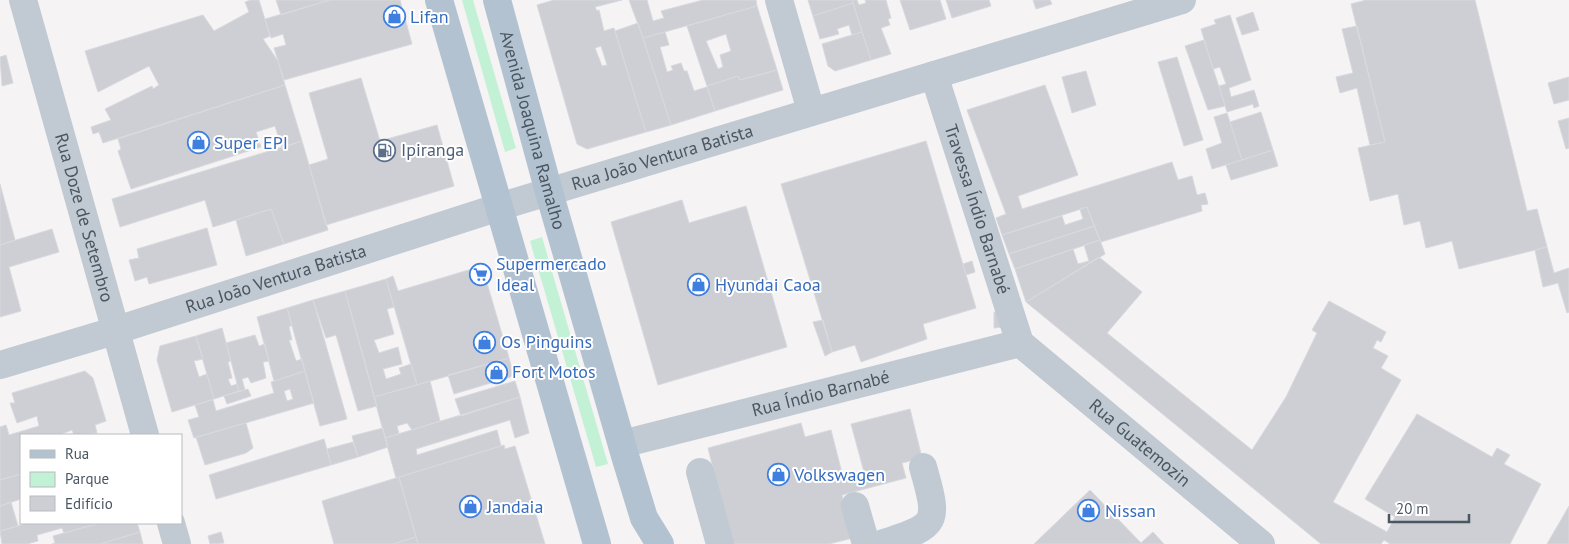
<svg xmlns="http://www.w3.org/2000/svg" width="1569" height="544" font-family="'PT Sans',sans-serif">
	<rect width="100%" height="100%" fill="#f5f3f3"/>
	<path fill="#c3f1d5" d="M462,0H473L516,148L505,152Z
		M542,237L608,464L596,467L530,241Z"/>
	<path fill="#cdcfd5" stroke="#d7d9de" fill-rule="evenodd" d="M251,0H259L270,36L263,39L278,61L285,85L103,143L99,132L93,134L91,127L111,120L105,109L152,86L153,89L159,85L149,66L98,92L85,51L203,15L214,31L249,12L245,2Z
		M276,0H330L281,15Z
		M330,0H400L412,44L284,80L274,48L286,45L283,34L271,38L265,19Z
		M554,0H622L595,7L597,11L599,10L604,31L614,28L646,132L587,149L577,144L537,5ZM601,46L607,65L602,66L595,48Z
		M629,0H647L653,21L664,18L661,11L703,0H756L757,6L643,38Z
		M808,0H852L853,3L813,16Z
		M852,0H857L859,5L866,3L865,0H886L891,18L888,19L890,25L881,28L891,54L871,60Z
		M900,0H940L946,19L910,30Z
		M946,0H989L991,6L952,18Z
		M1033,0H1050L1052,4L1036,9Z
		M1366,0H1475L1527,211L1537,209L1547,247L1459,269L1452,241L1426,248L1420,221L1404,225L1398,194L1370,201L1358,148L1385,142L1351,4Z
		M853,3L862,32L852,35L849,25L837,29L839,34L820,39L813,16Z
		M757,6L777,70L740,80L738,76L707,86L687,26ZM726,34L731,51L720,55L723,67L718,69L706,41Z
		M1253,12L1259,30L1242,35L1236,18Z
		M1230,15L1251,80L1229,88L1231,97L1254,90L1259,106L1254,108L1253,104L1227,112L1219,86L1226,84L1220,67L1213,69L1201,29L1216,24L1214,20Z
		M638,23L671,125L646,132L615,31Z
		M1357,26L1385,142L1370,145L1357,88L1340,93L1336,77L1353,73L1342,29Z
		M665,32L669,45L660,47L667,72L673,70L671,66L681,63L684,71H687L694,91L707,87L715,111L671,125L643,38Z
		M862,32L871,60L835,71L828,66L822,44Z
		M1204,40L1225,106L1208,110L1185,46Z
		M6,55L13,83L2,86L0,57Z
		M1177,57L1203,140L1184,146L1158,62Z
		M777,70L783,90L715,111L707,86L738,76L740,80Z
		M1086,71L1096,105L1072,113L1062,77Z
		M1569,77V100L1554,104L1548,83Z
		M361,78L380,141L437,125L454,186L326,225L309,165L328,159L309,93Z
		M285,85L302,141L282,148L275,126L256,132L261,147L131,189L118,151L121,149L118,139Z
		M1045,85L1078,175L1018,196L1022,209L1172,162L1178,180L1192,176L1197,195L1205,193L1208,204L1201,205L1202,211L1101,242L1087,207L1002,235L996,218L1006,214L967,110Z
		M1261,112L1273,150L1242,160L1230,122Z
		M1227,113L1242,160L1212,169L1206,149L1222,143L1214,117Z
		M1569,118V148L1566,149L1558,121Z
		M302,141L328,230L284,244L271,209L213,227L205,200L120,227L112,199Z
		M926,141L976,308L923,324L927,339L861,362L855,345L832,352L781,184Z
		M1273,150L1278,166L1231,180L1226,165Z
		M0,184L15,240L0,245Z
		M682,200L689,223L746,206L787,347L658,385L611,222Z
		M1087,207L1094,226L1009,254L1002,235L1062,216L1065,225L1083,219L1080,209Z
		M271,209L284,244L246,256L236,220Z
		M1094,226L1100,240L1015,269L1009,254Z
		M207,228L217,265L149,284L147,277L135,281L129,260L139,258L137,249Z
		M52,229L59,252L9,267L21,311L0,317V245Z
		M1100,240L1105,254L1026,302L1015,269L1073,249L1078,264L1089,261L1084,245Z
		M1547,247L1554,273L1569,268V312L1567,313L1558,283L1543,287L1535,250Z
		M1099,257L1142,292L1107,333L1252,450L1286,397L1317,333L1312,330L1329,301L1386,332L1381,342L1377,340L1373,348L1388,356L1381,368L1401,380L1333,502L1387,532L1395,517L1365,499L1417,414L1492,457L1497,448L1510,455L1504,464L1541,484L1510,544H1390L1384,540L1381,544H1321L1026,302Z
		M972,261L975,272L966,275L963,264Z
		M482,266L509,358L417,385L386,279L393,276L398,291Z
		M386,279L394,307L387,309L394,334L374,340L379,353L398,347L402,364L383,369L386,379L401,374L399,368L411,364L417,385L374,397L345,291Z
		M345,291L377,406L358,411L336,335L326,338L313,300Z
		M313,300L347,419L320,426L287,308Z
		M287,308L292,325L289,327L292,340H289L296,361L302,359L305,371L274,381L257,317Z
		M994,312H1003V327L994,328Z
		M823,320L832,352L825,356L813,322Z
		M222,328L231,361L228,362L232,378L228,379L231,386L237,384L239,391L214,399L196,336Z
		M255,335L259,346L265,344L269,361L263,362L266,378L251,383L248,377L242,379L245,390L239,391L226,343Z
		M196,336L203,359L194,361L199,377L207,374L214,399L172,412L157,360L160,346Z
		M509,358L514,376L454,394L448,375Z
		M85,371L93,378L106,421L95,425L97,433L74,435L72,430L59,435H21V474L0,480V427L6,425L9,435L39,426L37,416L17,423L10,403H15L12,393Z
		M305,371L314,403L194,438L188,420L199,417L195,405L213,400L216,411L274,393L271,382ZM290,389L293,399L287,401L284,391Z
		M430,381L440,421L412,430L407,423L397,426L399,434L385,438L374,397Z
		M515,381L520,397L461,416L455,399Z
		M248,389L251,396L227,404L224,396Z
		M520,397L529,433L515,438L510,420L416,449L417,455L497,430L501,446L396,478L385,438Z
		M910,409L922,458L902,463L906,478L842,495L853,538L829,544H732L708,448L801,423L805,437L831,430L843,477L864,472L851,424Z
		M246,423L253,448L246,453L205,465L196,437Z
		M383,428L388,447L358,457L352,436Z
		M324,439L331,465L216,499L209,475Z
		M353,442L358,457L331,465L327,449Z
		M504,445L505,449L515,446L545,544H418L399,477Z
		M21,474V499L0,506V480Z
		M399,477L416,537L393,544H334L322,501Z
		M1090,490L1141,543L1153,532L1164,544H1034Z
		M11,502L18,526L0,531V506Z
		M1569,506V544H1547Z
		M28,523H100L64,533L62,528L37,535L38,541L27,544H2L0,531Z
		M100,523H137L140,532L100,544H52L55,543L53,536Z
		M140,532L143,544H100Z
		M221,532L224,543L210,544L208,536Z
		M416,537L418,544H393Z"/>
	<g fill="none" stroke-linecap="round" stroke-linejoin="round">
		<g stroke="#c1cad2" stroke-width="28">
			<path id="s1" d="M23,0L145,435"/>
			<path d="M779,0L811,111"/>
			<path id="s2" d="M934,75L1020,343"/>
			<path id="s3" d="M1020,343L1261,544"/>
			<path id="s4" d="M0,365L114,331L515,202L1182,0"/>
			<path id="s5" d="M622,444L1020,343"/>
			<path d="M700,472L720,544"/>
			<path d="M855,506L866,544"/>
			<path d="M171,523L177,544"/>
			<path d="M881,544C937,525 940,526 923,467"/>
		</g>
		<g stroke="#b3c2d1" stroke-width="28">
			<path d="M439,0L597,544"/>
			<path id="s6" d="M497,0L549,192L626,459L644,518L660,544"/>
		</g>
	</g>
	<defs>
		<symbol id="shop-ring" viewBox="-11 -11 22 22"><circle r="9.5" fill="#fff" stroke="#3f7fe0" stroke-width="1.5"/><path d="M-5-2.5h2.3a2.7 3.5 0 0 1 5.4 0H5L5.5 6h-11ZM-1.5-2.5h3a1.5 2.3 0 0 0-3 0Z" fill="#3f7fe0"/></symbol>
		<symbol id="fuel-ring" viewBox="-11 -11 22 22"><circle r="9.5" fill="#fff" stroke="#5c6f8a" stroke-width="1.5"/><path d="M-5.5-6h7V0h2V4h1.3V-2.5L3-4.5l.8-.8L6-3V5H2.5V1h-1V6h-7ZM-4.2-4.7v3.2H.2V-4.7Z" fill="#5c6f8a"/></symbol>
		<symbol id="supermarket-ring" viewBox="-11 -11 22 22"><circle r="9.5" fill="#fff" stroke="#3f7fe0" stroke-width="1.5"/><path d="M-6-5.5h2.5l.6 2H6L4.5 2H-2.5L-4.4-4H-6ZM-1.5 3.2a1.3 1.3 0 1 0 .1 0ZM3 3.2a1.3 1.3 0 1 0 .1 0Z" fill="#3f7fe0"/></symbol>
	</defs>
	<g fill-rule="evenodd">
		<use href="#shop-ring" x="382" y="4" width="25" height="25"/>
		<use href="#shop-ring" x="186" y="130" width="25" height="25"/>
		<use href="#fuel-ring" x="372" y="138" width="25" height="25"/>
		<use href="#supermarket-ring" x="468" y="262" width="25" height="25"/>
		<use href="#shop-ring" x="686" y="272" width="25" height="25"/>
		<use href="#shop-ring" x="472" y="330" width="25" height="25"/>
		<use href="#shop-ring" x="484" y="360" width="25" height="25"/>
		<use href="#shop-ring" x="766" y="462" width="25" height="25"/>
		<use href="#shop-ring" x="458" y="494" width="25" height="25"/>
		<use href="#shop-ring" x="1076" y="498" width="25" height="25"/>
	</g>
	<g text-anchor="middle" stroke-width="4" stroke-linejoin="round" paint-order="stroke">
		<g font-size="18" fill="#366cbe" stroke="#fff" text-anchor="start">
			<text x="410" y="23">Lifan</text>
			<text x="214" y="149">Super EPI</text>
			<text x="496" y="270">Supermercado<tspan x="496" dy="21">Ideal</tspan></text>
			<text x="715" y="291">Hyundai Caoa</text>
			<text x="501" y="348">Os Pinguins</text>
			<text x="512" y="378">Fort Motos</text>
			<text x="794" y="481">Volkswagen</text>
			<text x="487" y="513">Jandaia</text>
			<text x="1105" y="517">Nissan</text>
		</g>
		<g font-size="18" fill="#4a5661" stroke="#fff">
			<text dy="6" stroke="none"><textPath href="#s6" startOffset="135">Avenida Joaquina Ramalho</textPath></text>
			<text dy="6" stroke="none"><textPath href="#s4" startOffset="694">Rua João Ventura Batista</textPath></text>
			<text dy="6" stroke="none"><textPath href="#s2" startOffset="141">Travessa Índio Barnabé</textPath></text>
			<text dy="6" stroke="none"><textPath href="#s1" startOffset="226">Rua Doze de Setembro</textPath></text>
			<text dy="6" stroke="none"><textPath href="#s4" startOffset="289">Rua João Ventura Batista</textPath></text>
			<text dy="6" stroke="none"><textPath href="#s5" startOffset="205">Rua Índio Barnabé</textPath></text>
			<text dy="6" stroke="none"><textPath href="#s3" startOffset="156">Rua Guatemozin</textPath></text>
		</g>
		<g font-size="18" fill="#4e5e75" stroke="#fff" text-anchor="start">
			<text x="401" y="156">Ipiranga</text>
		</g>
	</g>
	<rect x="20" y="434" width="162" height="90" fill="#ffffff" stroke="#b7bbc0"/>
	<rect x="30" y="450" width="25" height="8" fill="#b3c2d1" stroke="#b7bbc0"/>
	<text x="65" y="459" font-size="15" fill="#4a5661">Rua</text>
	<rect x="30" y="472" width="25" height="15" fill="#c3f1d5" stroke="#b7bbc0"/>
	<text x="65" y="484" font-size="15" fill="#4a5661">Parque</text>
	<rect x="30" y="496" width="25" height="15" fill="#cdcfd5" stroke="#b7bbc0"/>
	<text x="65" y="509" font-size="15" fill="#4a5661">Edifício</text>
	<path d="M1389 514v8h80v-8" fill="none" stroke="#4a5661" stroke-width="2.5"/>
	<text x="1396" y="514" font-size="15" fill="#4a5661" stroke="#ffffff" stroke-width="4" paint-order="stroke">20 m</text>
</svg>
